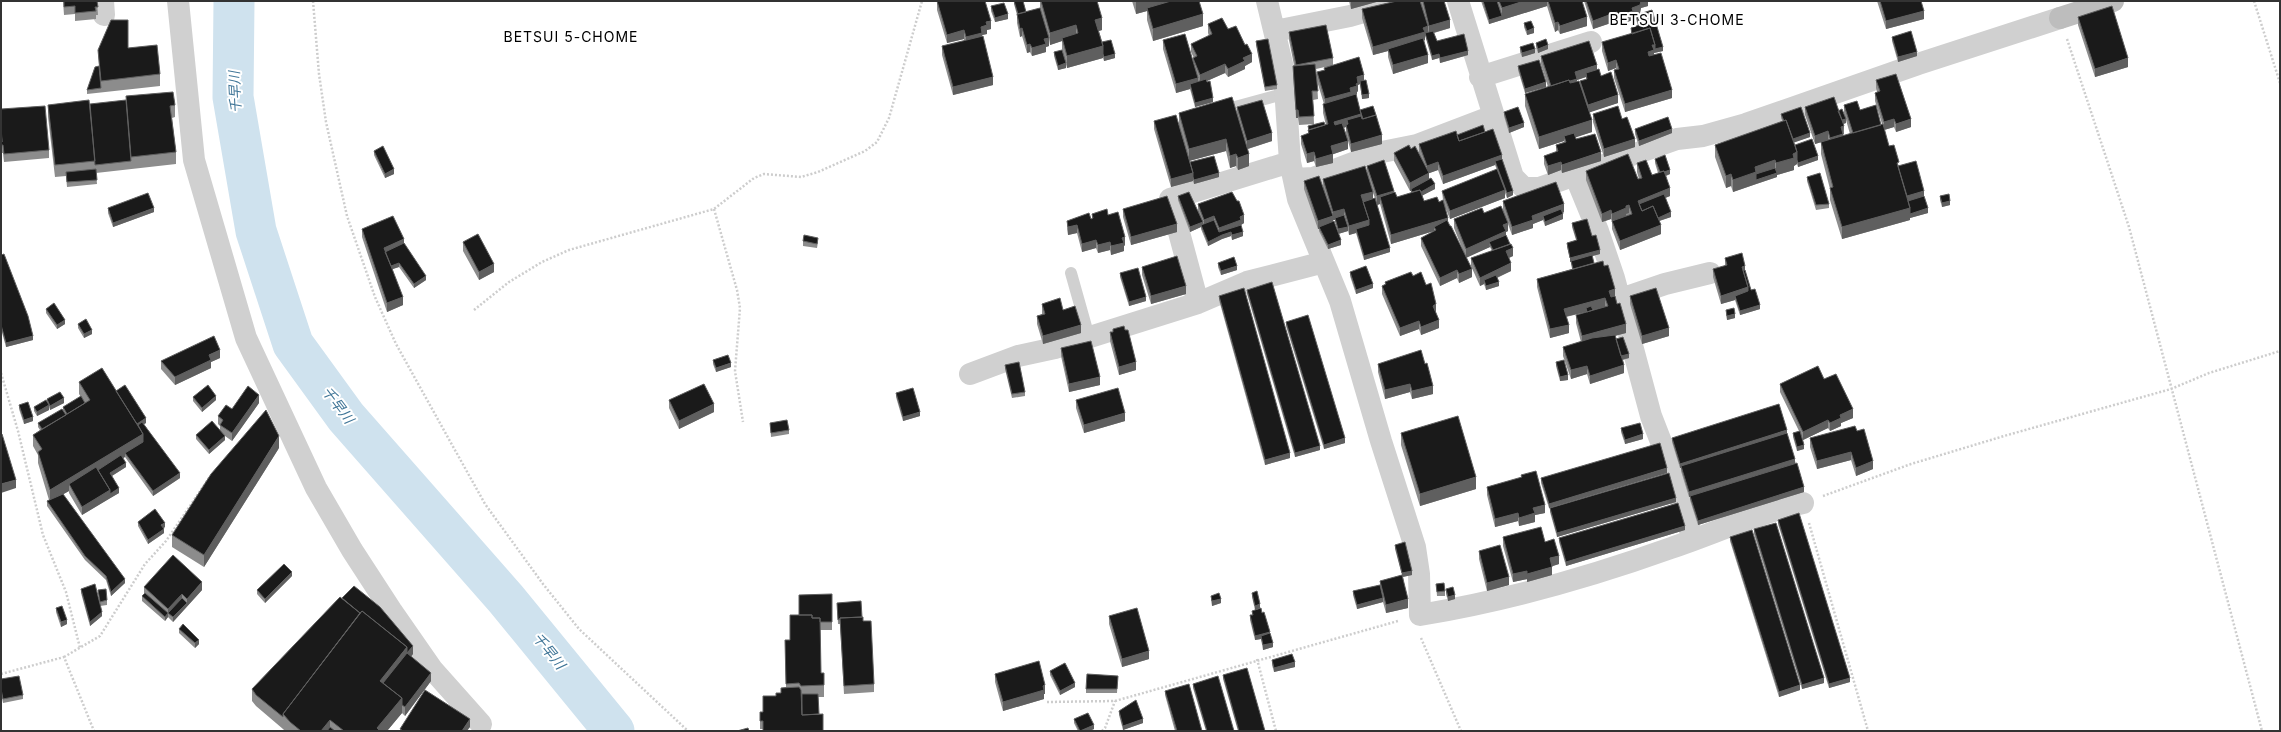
<svg xmlns="http://www.w3.org/2000/svg" width="2281" height="732" font-family="Inter,'Noto Sans JP',sans-serif">
	<rect width="100%" height="100%" fill="#fff"/>
	<g fill="none" stroke-linecap="round" stroke-linejoin="round">
		<path stroke="#cfe2ee" stroke-width="41" d="M234,1L233,97L256,231L293,344L346,417L506,599L614,731"/>
		<path stroke="#cdcdcd" stroke-width="2.5" stroke-dasharray="2 2" stroke-linecap="butt" d="M313,1L319,74L326,122L347,216L375,297L396,344L485,504L543,584L579,629L688,731
			M2254,1L2280,83
			M2067,39L2129,227L2262,731
			M714,209L737,290L740,308L735,371L743,422
			M474,310L509,282L542,262L569,250L714,209L754,178L764,174L801,177L818,172L865,151L877,142L889,118L922,1
			M1,373L18,431L43,535L66,592L80,648
			M1823,496L1911,464L2004,436L2171,389L2209,373L2280,351
			M1809,523L1868,731
			M1421,638L1461,731
			M64,657L100,636L145,564L166,541L209,478
			M1257,659L1276,731
			M1,674L64,657L94,731
			M1047,702L1115,701L1398,621
			M1102,731L1105,728L1115,701"/>
		<path stroke="#d0d0d0" stroke-width="12" d="M1235,107L1287,93
			M1071,273L1089,337"/>
		<path stroke="#d0d0d0" stroke-width="22" d="M103,1L104,15
			M178,1L194,160L246,338L316,488L352,550L391,610L432,669L481,724
			M1267,1L1284,72L1290,162L1298,199L1340,301L1381,441L1415,547L1419,574L1420,615C1505,601 1590,577 1671,548C1715,533 1758,513 1803,503
			M1458,1L1513,177L1524,188H1539L1677,139L1703,136L1746,124L1918,64L2060,18
			M1275,31L1350,16L1402,1
			M1480,77L1591,42
			M1575,175L1598,231L1614,278L1651,416L1670,465L1693,540
			M1294,179L1313,178L1382,152L1417,145L1493,116
			M1621,299L1665,284L1710,273
			M1198,303L1170,199L1290,162
			M970,374L1018,356L1055,348L1198,303L1247,282L1324,262"/>
		<path stroke="#bdbdbd" stroke-width="22" d="M2060,18L2113,1"/>
	</g>
	<path fill="#8c8c8c" fill-rule="evenodd" d="M63,1H97L98,15H96V19L75,21V14L64,15Z
		M937,1L991,29L987,30V34L982,35V36L993,85L953,95L942,55V46L964,41V39L947,43L937,10Z
		M1014,1H1023L1026,12L1040,8V1H1097L1102,30L1099,31L1102,42L1115,58L1104,61L1103,58L1067,68L1062,50V41L1050,45L1049,39V46L1046,47V52L1032,56L1030,52L1027,53L1022,36L1020,37L1017,23V15L1014,4Z
		M1132,1H1199L1203,26L1153,41L1147,20V11L1136,14Z
		M1349,1H1380L1351,9Z
		M1397,1H1444L1450,28L1434,33L1437,41L1468,55L1440,63L1439,58L1432,60L1425,35V40L1424,41L1428,63L1393,74L1388,57V51L1373,55L1362,18V9Z
		M1481,1H1582L1587,26L1560,34L1558,30L1555,32L1547,6L1489,24Z
		M1584,1H1648V6L1641,8L1640,13L1633,16V20L1618,25L1617,21L1593,29Z
		M1877,1H1921L1924,19L1886,29Z
		M991,6L1008,19L995,22L991,11Z
		M1636,15L1663,51L1654,53V55L1672,98L1625,112L1614,78V70L1616,69V68L1608,71L1602,51V42L1631,34V28L1638,26L1636,19Z
		M2078,17L2128,67L2095,77L2078,25Z
		M1524,23L1534,33L1527,35L1524,27Z
		M1208,24L1252,62L1245,66V69L1228,77L1225,73L1207,81L1213,102L1195,107L1190,89L1176,93L1163,49V40L1193,60L1194,58L1191,52V44L1209,36L1208,33Z
		M1289,32L1333,58V65L1364,80L1369,98L1362,99L1360,84L1358,85V91L1357,92V94L1356,95L1360,110L1382,144L1351,152L1348,141V149L1333,154V163L1316,167L1314,161L1307,163L1301,144V136L1308,134V126L1326,125L1323,113V104H1324L1317,81L1318,99L1313,100L1314,124L1299,125L1298,118H1296L1293,74V66L1294,65L1289,40ZM1325,67L1324,70L1317,72V79L1316,69ZM1346,127V133L1344,128Z
		M1892,37L1917,56L1898,62L1892,41Z
		M1256,41L1277,85V89L1265,91L1256,45Z
		M1536,43L1548,49L1538,53L1536,47Z
		M1520,47L1535,53L1522,57L1520,52Z
		M128,48L160,74V86L87,94V90L99,66L98,50Z
		M1054,52L1066,68L1058,70L1054,56Z
		M1541,56L1597,70L1618,103L1589,112L1592,132L1575,137L1576,139L1601,161L1562,173L1561,170L1548,175L1544,164V156L1556,152V145L1564,142V141L1539,149L1525,106V94L1548,87L1541,64ZM1586,77V80L1580,81V85L1577,81V80Z
		M1518,66L1546,87L1525,93L1518,70Z
		M1876,80L1911,127L1896,132L1894,127L1884,130L1889,146L1899,166L1924,198L1928,213L1910,218V220L1842,239L1830,200V189L1821,154V142L1828,140L1815,144L1805,115V107L1838,111L1846,123L1843,124L1844,134H1843V136L1850,134L1844,113V105L1860,110L1881,125L1882,124L1875,101V93L1877,92L1876,88Z
		M90,104L175,105V117L172,118L176,152V164L96,173L97,184L67,187L66,176L55,177L48,117V105Z
		M1237,107L1272,141L1248,149L1249,166L1238,170L1236,166L1230,168L1226,151L1189,161L1179,125V113L1237,112Z
		M1,109L49,150V158L4,162L3,153H1Z
		M1504,112L1524,127L1509,133L1504,116Z
		M1593,114L1622,119L1635,147L1604,157L1593,122Z
		M1781,114L1810,137L1794,142L1795,145L1818,160L1798,167L1797,164L1794,166V170L1777,175V177L1733,192L1731,186L1726,188L1715,157V145L1783,122L1781,118Z
		M1154,121L1190,162L1219,177L1194,184L1193,181L1171,187L1154,129Z
		M1635,129L1672,133L1639,146L1635,134Z
		M1485,132L1502,159L1513,195L1507,198L1505,193V198L1450,219L1445,207L1448,223L1464,253L1454,228V219L1484,213L1503,210V201L1564,212L1563,213V219L1545,226L1543,220L1533,224V228L1512,235L1508,224V231L1506,232V235L1513,256L1509,258L1511,271L1497,278L1499,286L1486,290L1484,284L1480,286L1471,266V258L1492,251L1490,247L1466,257L1472,277L1459,283L1457,278L1440,286L1421,246V238L1434,231L1391,244L1380,204L1377,205L1390,252L1364,260L1356,233L1349,235L1348,230V231L1338,234L1341,245L1328,249L1319,231V229H1318L1304,189V181L1323,188V179L1367,172V166L1394,193L1397,197L1411,193V191H1410L1394,161V153L1411,149L1420,156L1419,153V144L1457,135ZM1495,165L1497,170L1442,191L1443,200L1439,202L1424,201L1422,195L1435,189L1429,179V173L1438,170L1443,184ZM1373,193L1375,198L1373,199ZM1333,219V220H1335V222L1338,231L1333,222Z
		M374,151L394,174L385,178L374,155Z
		M1655,159L1670,174L1666,176L1670,196L1665,198L1671,217L1659,221L1661,234L1620,250L1612,229V222L1611,219L1602,222L1586,180V171L1638,179H1639L1637,172V163L1652,175L1658,173L1655,163Z
		M1807,177L1829,204V208L1816,210L1807,181Z
		M1178,196L1198,212V204L1244,223L1241,225L1243,236L1232,240L1231,236L1222,239L1208,246L1201,229V227L1190,232L1178,200Z
		M1940,196L1950,205L1942,207L1940,200Z
		M108,208L154,212L113,227L108,213Z
		M1123,209L1177,232L1131,245L1123,217Z
		M1092,214L1108,215L1125,245L1124,246V251L1111,255L1110,250L1098,253L1096,248L1082,252L1077,233L1068,235L1067,229V221L1092,219Z
		M1572,223L1592,236L1600,254L1592,256L1594,263L1615,296L1626,333L1615,336L1616,339L1629,358L1623,360L1624,373L1590,384L1587,374L1571,379L1563,356V347L1581,342L1576,323V315L1586,312L1566,317L1569,333L1550,338L1537,287V279L1572,269L1571,262L1567,247V243L1576,240L1572,227Z
		M362,229L404,243L426,280L414,288L399,267L392,269L403,305L387,312L362,237Z
		M803,241L818,242L817,248L803,246Z
		M463,242L494,272L479,280L463,251Z
		M1,255L33,340L6,347L1,329Z
		M1725,258L1745,270L1751,290L1760,309L1740,315L1735,300L1721,304L1713,277V269L1725,266Z
		M1218,263L1237,270L1221,275L1218,267Z
		M1142,267L1186,294L1151,304L1142,275Z
		M1350,272L1373,288L1356,294L1350,276Z
		M1120,273L1146,301L1129,306L1120,277Z
		M1413,276L1426,285L1436,313L1439,328L1421,335L1419,329L1400,336L1382,294V286L1385,285V282Z
		M1247,290L1320,450L1295,457L1247,294Z
		M1219,296L1290,458L1265,465L1219,300Z
		M1630,296L1669,336L1642,344L1630,304Z
		M1042,304L1063,310L1081,333L1043,344L1037,324V316L1042,314Z
		M46,309L65,324L57,329L46,313Z
		M1726,310L1735,318L1727,320L1726,315Z
		M1286,322L1345,443L1324,449L1286,326Z
		M78,324L92,334L84,338L78,328Z
		M1113,329L1136,370L1119,375L1110,341V332H1113Z
		M1061,348L1100,385L1069,392L1061,356Z
		M220,358L211,362V368L175,385L161,369V361Z
		M713,360L731,367L716,372L713,364Z
		M1556,362L1568,380L1560,381L1556,366Z
		M1378,364H1425L1433,394L1412,399L1410,392L1385,399L1378,372Z
		M1005,365L1025,392V396L1012,398L1005,369Z
		M1824,379L1853,418L1841,423V426L1830,431L1828,428L1803,440L1804,449L1797,451L1793,437V433L1799,431L1780,392V384Z
		M79,382L116,391L146,423L144,424L180,478L153,496L125,457L123,458L126,467L112,476L119,493L110,498L82,515L69,493V491L61,495L125,583L111,596L106,580L85,560L47,506V501L49,500L38,463V455L33,446V435L40,430L38,427V423L63,410V407L85,403L79,394Z
		M896,393L920,416L903,421L896,397Z
		M193,397L216,400L202,412L193,401Z
		M47,399L64,403L50,410L49,407V410L37,416L34,411V407L47,401Z
		M669,400L714,412L679,429L669,408Z
		M1076,400L1125,421L1084,433L1076,408Z
		M259,403L232,441L225,436V440L209,454L196,439V435L220,431V426L218,424V416L232,409Z
		M19,405L33,421L24,424L19,409Z
		M770,423L789,430V434L771,437Z
		M1621,428L1643,439L1625,444L1621,432Z
		M1857,431L1873,469L1856,476L1851,460L1817,469L1810,447V438Z
		M1401,433L1476,489L1420,506L1401,445Z
		M1787,433L1804,492L1698,525L1690,500V496L1689,497L1681,471V468H1680L1672,442V438Z
		M279,448L204,567L172,547V535Z
		M1667,473L1549,508L1541,483V478Z
		M1521,475L1545,513L1535,515V522L1519,526L1518,521L1495,527L1487,495V487L1521,478Z
		M1676,502L1557,537L1550,512V508Z
		M1778,520L1850,682L1829,688L1778,524Z
		M138,522L165,527L163,528L164,533L148,544L138,526Z
		M1754,529L1824,683L1802,689L1754,534Z
		M1685,530L1566,566L1559,542V538Z
		M1503,537L1545,542L1559,564L1552,566V575L1527,582V579L1513,582L1503,546Z
		M1730,537L1800,690L1779,697L1730,541Z
		M1395,545L1412,575L1403,577L1408,608L1386,613L1383,602L1357,609L1353,595V591L1380,585V581L1402,575L1395,549Z
		M1479,551L1509,585L1487,591L1479,559Z
		M292,576L265,603L257,594V590Z
		M1436,584L1445,591V596H1437Z
		M144,587L202,590L173,622L168,617L165,621L142,601V596L144,594Z
		M81,589L100,603L98,590L107,600V605L100,606L102,616L90,626L81,593Z
		M1446,589L1455,599L1448,601L1446,594Z
		M1252,593L1260,608L1255,610L1252,597Z
		M832,594V630H820L821,673H824V697H818L763,729H760V712H763L776,696L781,693V688L786,687L785,640H790V615H799Z
		M1211,596L1221,603L1212,606L1211,600Z
		M837,603L862,617L863,621L874,684V692L844,694L840,624H838Z
		M56,608L67,624L61,627L56,612Z
		M1252,611L1262,613L1270,634L1273,647L1263,650L1261,639L1255,640L1250,620V615H1252Z
		M1109,616L1149,659L1122,667L1109,624Z
		M179,629L199,644L195,648L179,633Z
		M413,654L411,657L431,681L405,716L402,713L387,731H285L283,729L256,706L252,701V689Z
		M1272,660L1295,667L1274,672L1272,665Z
		M1050,671L1075,687L1060,695L1050,675Z
		M995,674L1045,694H1044V699L1003,711L995,682Z
		M1223,675L1265,731H1238L1223,679Z
		M1118,676L1117,693H1086V689Z
		M1,679L23,695V699L3,703L1,693Z
		M1193,684L1234,731H1206L1193,688Z
		M1165,691L1202,731H1175L1165,695Z
		M1119,711L1143,723L1123,730L1119,715Z
		M1074,719L1094,729L1089,731H1078L1074,723Z"/>
	<path fill="#5f5f5f" d="M1139,1H1179L1147,8V11L1136,14V2Z
		M1351,1H1380L1351,9Z
		M1524,1H1547V6L1489,24V20L1502,16V8Z
		M1641,1H1648V6L1641,8L1640,13L1633,16V20L1618,25V16Z
		M1924,11V19L1886,29V21Z
		M1617,12V21L1593,29V21Z
		M1008,14V19L995,22V18Z
		M1203,14V26L1153,41V29Z
		M1587,17V26L1560,34V26Z
		M1102,18V30L1095,32V20Z
		M1450,20V28L1429,34V26Z
		M991,21V29L987,30V34L982,35V41L966,46V37L981,27L986,22Z
		M1558,22V30L1555,32V23Z
		M1076,25V37L1062,38V41L1050,45V33Z
		M1428,26V35L1425,33V40L1388,50V49V51L1373,55V47Z
		M1022,28V36L1020,37V29Z
		M1534,28V33L1527,35V31Z
		M964,30V39L947,43V35Z
		M1049,38V46L1046,47V52L1032,56V48L1044,39Z
		M1030,44V52L1027,53V45Z
		M1548,45V49L1538,53V49Z
		M1652,45H1655L1663,47V51L1654,53V58L1648,60V52Z
		M1103,46V58L1067,68V56Z
		M1535,49V53L1522,57V53Z
		M1468,51V55L1440,63V58Z
		M1917,52V56L1898,62V57Z
		M1115,54V58L1104,61V57Z
		M1252,54V62L1245,66V69L1228,77V69L1243,58Z
		M1439,54V58L1432,60V56Z
		M1428,55V63L1393,74V65Z
		M2128,58V67L2095,77V69Z
		M1616,60V68L1608,71V63Z
		M1066,63V68L1058,70V66Z
		M1225,64V73L1200,84V75Z
		M1597,65V74L1586,73V77L1577,80V87L1551,95L1575,72Z
		M1364,75V83L1360,81V84L1358,85V91L1357,92V94L1351,96L1325,108V99L1350,88L1357,77Z
		M993,77V85L953,95V87Z
		M1198,78V86L1190,84V89L1176,93V84Z
		M1546,82V87L1525,93V89Z
		M1672,90V98L1625,112V104Z
		M1369,94V98L1362,99V95Z
		M1618,95V103L1588,113V105Z
		M1213,98V102L1195,107V103Z
		M1296,110H1298V118H1296Z
		M1361,114V123L1348,124L1347,120V127L1346,125V127L1334,130V122Z
		M1846,119V123L1840,125V120Z
		M1894,119V127L1884,130V122Z
		M1911,119V127L1896,132V124Z
		M1592,120V132L1565,141L1564,136V141L1539,149V137Z
		M1524,123V127L1509,133V128Z
		M1844,126L1843,142L1830,146V138L1841,127Z
		M1672,129V133L1639,146V141Z
		M1828,131V140L1815,144V136Z
		M1272,133V141L1247,149V141Z
		M1810,133V137L1790,144V139Z
		M1382,135V144L1351,152V144Z
		M1226,139V151L1189,161V149Z
		M1635,139V147L1604,157V149Z
		M1348,141V149L1331,155V146Z
		M1314,152V161L1307,163V154Z
		M1601,152V161L1562,173V165Z
		M1797,152V164L1794,166V170L1777,175V177L1756,184V180L1776,173V163L1793,154Z
		M1236,154V166L1230,168V156Z
		M1249,154V166L1238,170V158Z
		M1333,154V163L1316,167V159Z
		M1502,155V163L1495,161V165L1443,184V176Z
		M1818,156V160L1798,167V163Z
		M1775,160V172L1756,179V184L1733,192V180L1755,167Z
		M1438,162V170L1427,174V166Z
		M1561,162V170L1548,175V166Z
		M394,169V174L385,178V174Z
		M1670,170V174L1660,178V174Z
		M1193,173V181L1171,187V179Z
		M1219,173V177L1194,184V180Z
		M1429,173V181L1411,189V191H1410V183Z
		M1731,174V186L1726,188V176Z
		M1435,184V189L1414,200V195Z
		M1670,188V196L1639,209L1638,201Z
		M1505,190V198L1450,219V211Z
		M1394,191V199L1380,197V204L1377,205V196Z
		M1513,191V195L1507,198V193Z
		M1924,191V199L1907,204L1906,196Z
		M1373,192V200L1363,203L1361,195Z
		M1950,201V205L1942,207V203Z
		M1564,204V212L1544,220L1543,216V220L1533,224V228L1512,235V227L1532,216Z
		M1629,205V213L1626,214V217L1612,222V214Z
		M154,208V212L113,227V223Z
		M1910,208H1928V213L1910,218V220L1842,239V227Z
		M1344,209V217L1335,218V220H1333V212Z
		M1611,210V219L1602,222V214Z
		M1671,212V217L1656,222V218Z
		M1563,214V219L1545,226V222Z
		M1244,215V223L1241,225V228L1231,232V236L1222,239L1208,246V242L1219,236V228Z
		M1214,216V224L1204,228V220Z
		M1333,216V224L1319,227V229H1318V221Z
		M1448,218V226L1434,227V231L1391,244V235Z
		M1369,220V229H1356V233L1349,235V226Z
		M1203,222V226L1201,225V227L1190,232V227Z
		M1508,223V231L1506,232V239L1489,242L1490,247L1466,258V249L1503,225Z
		M1177,224V232L1131,245V237Z
		M1077,225V233L1068,235V227Z
		M1661,225V234L1620,250V241Z
		M1348,227V231L1338,234V229Z
		M1243,232V236L1232,240V235Z
		M1125,237V245L1124,246V251L1111,255V246L1122,238Z
		M404,239V247L386,255L384,248Z
		M1096,240V248L1082,252V244Z
		M1341,240V245L1328,249V245Z
		M1110,242V250L1098,253V245Z
		M1390,248V252L1364,260V256Z
		M1513,248V256L1506,259L1495,255Z
		M1600,250V254L1570,262V258Z
		M399,263V267L390,270V266Z
		M1511,263V271L1485,283L1484,280V284L1480,286V278Z
		M494,264V272L479,280V272Z
		M1237,266V270L1221,275V271Z
		M1745,266V274L1742,267Z
		M1472,269V277L1459,283V274Z
		M1457,270V278L1440,286V278Z
		M426,276V280L414,288V284Z
		M1499,282V286L1486,290V286Z
		M1373,284V288L1356,294V290Z
		M1186,286V294L1151,304V296Z
		M1748,287V295L1735,296V300L1721,304V296Z
		M1615,289V297L1609,299V291Z
		M403,297V305L387,312V303Z
		M1146,297V301L1129,306V302Z
		M1605,298V307L1587,311L1586,308V312L1564,317V309Z
		M1436,304V313L1433,306Z
		M1760,305V309L1740,315V311Z
		M1735,314V318L1727,320V316Z
		M65,320V324L57,329V325Z
		M1439,320V328L1421,335V327Z
		M1419,321V329L1400,336V328Z
		M1626,324V333L1582,344V336Z
		M1081,325V333L1043,344V336Z
		M1569,325V333L1550,338V329Z
		M1669,328V336L1642,344V336Z
		M92,330V334L84,338V334Z
		M33,336V340L6,347V343Z
		M220,350V358L211,362V368L175,385V377L209,355Z
		M1629,354V358L1620,360V356Z
		M1136,362V370L1119,375V367Z
		M731,363V367L716,372V368Z
		M1624,365V373L1590,384V376Z
		M1587,366V374L1571,379V370Z
		M1568,375V380L1560,381V377Z
		M1100,377V385L1069,392V384Z
		M1410,384V392L1385,399V390Z
		M1433,386V394L1412,399V391Z
		M259,395V403L232,441V433Z
		M216,396V400L202,412V408Z
		M64,398V403L50,410V406Z
		M714,404V412L679,429V421Z
		M49,405V410L37,416V412Z
		M1853,409V418L1841,423V426L1830,431V423L1840,415Z
		M920,412V416L903,421V417Z
		M1125,413V421L1084,433V425Z
		M33,417V421L24,424V420Z
		M146,418V423L135,429L134,426Z
		M1828,420V428L1803,440V432Z
		M1787,430V434L1680,468V464Z
		M143,434V446L125,453V457L98,473L69,484V491L50,502V490Z
		M1643,434V439L1625,444V440Z
		M225,436V440L209,454V450Z
		M279,436V448L204,567V555Z
		M1345,438V443L1324,449V445Z
		M1804,445V449L1797,451V447Z
		M1320,446V450L1295,457V453Z
		M1851,452V460L1817,469V461Z
		M1290,453V458L1265,465V460Z
		M1795,459V464L1689,497V492Z
		M1873,461V469L1856,476V468Z
		M126,463V467L110,477V473Z
		M1667,468V473L1549,508V504Z
		M180,473V478L153,496V491Z
		M1476,477V489L1420,506V494Z
		M16,480V488L1,493V484Z
		M1804,487V492L1698,525V521Z
		M119,488V493L82,515V507L110,490Z
		M1676,498V502L1557,537V533Z
		M1545,505V513L1535,515V522L1519,526V518L1533,508Z
		M1518,513V521L1495,527V519Z
		M165,523V527L161,530V525Z
		M1685,526V530L1566,566V562Z
		M164,529V533L148,544V540Z
		M1559,556V564L1550,567V558Z
		M1552,567V575L1527,582V574Z
		M1412,571V575L1402,577V573Z
		M1527,571V579L1513,582V574Z
		M292,572V576L265,603V599Z
		M1509,577V585L1487,591V583Z
		M125,579V583L111,596V592Z
		M202,582V590L173,622V617L187,603V599Z
		M182,594V602L168,613V609Z
		M1455,595V599L1448,601V597Z
		M1383,598V602L1357,609V605Z
		M1221,599V603L1212,606V601Z
		M1408,599V608L1386,613V605Z
		M1260,604V608L1255,610V606Z
		M102,612V616L90,626V622Z
		M168,613V617L165,621V617Z
		M67,620V624L61,627V622Z
		M1270,632V637L1261,636V639L1255,640V636Z
		M199,640V644L195,648V643Z
		M1273,643V647L1263,650V645Z
		M413,646V654L407,661V653Z
		M407,647V662L380,688V681Z
		M1149,651V659L1122,667V659Z
		M1295,662V667L1274,672V668Z
		M431,673V681L405,716V707Z
		M1824,678V683L1802,689V685Z
		M1850,678V682L1829,688V684Z
		M1075,683V687L1060,695V691Z
		M1045,685V694H1044V699L1003,711V702Z
		M1800,685V690L1779,697V692Z
		M402,698V713L387,731H377V728Z
		M470,719V727L467,731H462Z
		M1143,719V723L1123,730V726Z
		M330,720V731H321Z
		M1094,725V729L1089,731H1081Z"/>
	<path fill="#1a1a1a" stroke="#5f5f5f" d="M64,1H97L98,7H95L96,11L75,13V6L64,7Z
		M937,1H985L991,21L986,22L987,25L981,27L982,33L966,37L964,30L947,35Z
		M1014,1H1023L1026,12L1018,14Z
		M1041,1H1097L1102,18L1095,20L1103,46L1067,56L1062,38L1078,33L1076,25L1050,33Z
		M1171,1H1199L1203,14L1153,29L1147,8Z
		M1397,1H1420L1428,26L1423,28L1425,32L1373,47L1362,9Z
		M1423,1H1444L1450,20L1429,26Z
		M1483,1H1497L1502,16L1489,20Z
		M1499,1H1524L1502,8Z
		M1548,1H1582L1587,17L1560,26L1558,22L1555,23Z
		M1586,1H1641L1640,5L1632,8L1633,11L1618,16L1617,12L1593,21Z
		M1880,1H1921L1924,11L1886,21Z
		M1004,3L1008,14L995,18L991,6Z
		M2112,6L2128,58L2095,69L2078,17Z
		M1040,8L1049,38L1044,39L1046,44L1032,48L1030,44L1027,45L1022,28L1020,29L1017,14Z
		M1652,10L1663,47L1655,49V45L1650,28L1632,34L1631,28L1639,25L1636,15Z
		M1222,18L1228,29L1236,26L1245,45L1247,44L1252,54L1243,58L1245,61L1228,69L1225,64L1200,75L1193,58L1197,56L1191,44L1212,34L1208,24Z
		M111,20H128V48L157,45L160,74L101,81L98,50Z
		M1531,21L1534,28L1527,31L1524,23Z
		M1326,25L1333,58L1296,65L1289,32Z
		M1650,28L1655,45H1652L1654,50L1648,52L1649,56L1661,53L1672,90L1625,104L1614,70L1619,69L1616,60L1608,63L1602,42Z
		M1433,31L1437,41L1464,34L1468,51L1440,58L1439,54L1432,56L1425,33Z
		M1911,31L1917,52L1898,57L1892,37Z
		M1185,34L1198,78L1176,84L1163,40Z
		M983,36L993,77L953,87L942,46Z
		M1423,38L1428,55L1393,65L1388,49Z
		M1268,39L1277,85L1265,87L1256,41Z
		M1546,39L1548,45L1538,49L1536,43Z
		M1111,40L1115,54L1104,57L1103,54V46L1102,42Z
		M1589,41L1597,65L1575,72L1577,79L1570,81L1569,80L1551,86L1541,56Z
		M1533,43L1535,49L1522,53L1520,47Z
		M1062,50L1066,63L1058,66L1054,52Z
		M1359,57L1364,75L1357,77L1358,83L1356,84L1357,86L1350,88L1351,92L1325,99L1317,72L1325,70L1324,68Z
		M1539,60L1546,82L1525,89L1518,66Z
		M1315,64L1318,91H1312L1314,116L1299,117L1298,110H1296L1293,66Z
		M99,66L101,88L87,90L95,67Z
		M1599,69L1601,76L1611,72L1618,95L1588,105L1580,81L1587,79L1586,73Z
		M1896,74L1911,119L1896,124L1894,119L1884,122L1875,93L1880,91L1876,80Z
		M1206,79L1207,82L1210,81L1213,98L1195,103L1190,84Z
		M1366,80L1369,94L1362,95L1360,81Z
		M1569,80L1570,83L1579,81L1592,120L1539,137L1525,94Z
		M173,92L175,105L170,106L176,152L131,157L126,96Z
		M1356,94L1361,114L1334,122L1335,125L1342,123L1348,141L1331,146L1333,154L1316,159L1314,152L1307,154L1301,136L1309,133L1308,130L1328,124L1323,104Z
		M1232,97L1249,154L1238,158L1236,154L1230,156L1226,139L1189,149L1179,113Z
		M1834,97L1844,126L1841,127L1843,134L1830,138L1828,131L1815,136L1805,107Z
		M89,100L95,161L55,165L48,105Z
		M126,100L131,161L95,165L90,104Z
		M1262,100L1272,133L1247,141L1237,107Z
		M1857,101L1860,110L1876,105L1881,125L1853,133L1844,105Z
		M45,106L49,150L4,154L3,145H1V132L2,142L1,126V109Z
		M1373,106L1376,115L1363,119L1360,110Z
		M1618,106L1622,119L1627,117L1635,139L1604,149L1593,114Z
		M1518,107L1524,123L1509,128L1504,112Z
		M1801,107L1810,133L1793,139L1786,120L1784,121L1781,114Z
		M1842,109L1846,119L1842,120L1838,111Z
		M1176,115L1193,173L1171,179L1154,121Z
		M1376,115L1382,135L1351,144L1346,125L1348,124L1347,120L1361,116L1362,119Z
		M1668,117L1672,129L1639,141L1635,129Z
		M1786,120L1797,152L1793,154L1794,158L1776,163L1775,160L1755,167L1756,172L1733,180L1731,174L1726,176L1715,145Z
		M1324,122L1325,125L1309,130L1308,126Z
		M1883,124L1889,146L1894,145L1899,162L1897,163L1910,208L1842,227L1830,188L1833,187L1821,142Z
		M1483,125L1485,132L1459,141L1457,135Z
		M1493,129L1502,155L1443,176L1438,162L1427,166L1419,144L1456,131L1459,141Z
		M1574,133L1576,139L1595,134L1601,152L1562,165L1561,162L1548,166L1544,156L1558,151L1556,145L1566,142L1564,136Z
		M1812,139L1818,156L1798,163L1797,160V152L1795,145Z
		M1409,145L1411,149L1415,146L1429,173L1410,183L1394,153Z
		M383,146L394,169L385,174L374,151Z
		M1628,154L1638,179L1642,178L1637,163L1646,160L1652,175L1664,171L1670,188L1638,201L1642,211L1653,206L1661,225L1620,241L1612,221L1632,214L1629,205L1626,206V208L1612,214L1611,210L1602,214L1586,171Z
		M1665,155L1670,170L1664,172V171L1660,172L1655,159Z
		M1214,156L1219,173L1194,180L1193,177V173L1190,162Z
		M1502,159L1513,191L1507,193L1495,161Z
		M1384,160L1394,191L1377,196L1367,166Z
		M1916,161L1924,191L1907,196L1898,166Z
		M1365,166L1373,192L1361,195L1369,220L1349,226L1344,209L1333,212L1323,179Z
		M1775,168L1777,173L1756,180V174Z
		M96,169L97,180L67,182L66,172Z
		M1497,169L1505,190L1450,211L1442,191Z
		M1820,173L1829,204L1816,205L1807,177Z
		M1319,176L1333,216L1318,221L1304,181Z
		M1431,178L1435,184L1421,192L1420,190L1412,192L1411,189Z
		M1556,182L1564,204L1532,216L1533,220L1512,227L1503,201Z
		M1420,190L1424,201L1437,197L1439,202L1443,200L1448,218L1391,235L1380,197L1395,192L1397,197Z
		M1189,192L1203,222L1190,227L1178,196Z
		M1232,192L1237,201H1239L1244,215L1240,217L1241,220L1219,228L1214,216L1204,220L1198,204Z
		M148,193L154,208L113,223L108,208Z
		M1664,194L1671,212L1658,218L1653,206L1642,211L1639,204Z
		M1949,194L1950,201L1942,203L1940,196Z
		M1167,196L1177,224L1131,237L1123,209Z
		M1924,196L1928,208L1910,214V208L1908,201Z
		M1375,198L1390,248L1364,256L1356,229L1369,225V220L1363,202Z
		M1501,206L1508,223L1503,225L1506,231L1466,249L1454,219L1482,208L1484,213Z
		M1107,209L1108,215L1118,212L1125,237L1122,238L1124,243L1111,246L1110,242L1098,245L1096,240L1082,244L1077,225L1068,227L1067,221L1089,213L1091,219L1093,218L1092,214Z
		M1561,209L1563,214L1545,222L1543,216Z
		M1344,215L1348,227L1338,229L1335,218Z
		M393,216L404,239L384,248L403,297L387,303L362,229Z
		M1587,219L1592,236L1596,235L1600,250L1570,258L1567,243L1577,240L1572,223Z
		M1214,220L1219,232L1241,225L1243,232L1232,235L1231,232L1222,235L1208,242L1201,225Z
		M1447,220L1450,226H1451L1472,269L1459,274L1457,270L1440,278L1421,238L1436,230L1434,227Z
		M1334,221L1341,240L1328,245L1319,227Z
		M478,234L494,264L479,272L463,242Z
		M804,235L818,238L817,244L803,241Z
		M1506,235L1510,244L1493,250L1489,242Z
		M404,243L426,276L414,284L399,263L391,266L385,252Z
		M1511,244L1513,248L1506,251L1511,263L1480,278L1471,258Z
		M1742,253L1745,266L1742,267L1748,287L1721,296L1713,269L1727,265L1725,258Z
		M4,254L28,316L33,336L6,343L1,325V255Z
		M1592,255L1594,263L1573,269L1571,261Z
		M1177,256L1186,286L1151,296L1142,267Z
		M1234,257L1237,266L1221,271L1218,263Z
		M1603,261L1604,266L1608,265L1615,289L1609,291L1611,297L1615,296L1617,304L1620,303L1626,324L1582,336L1576,315L1608,306L1605,298L1564,309L1569,325L1550,329L1537,279Z
		M1366,266L1373,284L1356,290L1350,272Z
		M1138,268L1146,297L1129,302L1120,273Z
		M1743,270H1745L1751,290L1755,289L1760,305L1740,311L1735,296L1748,291V287Z
		M1411,272L1413,276L1421,272L1426,285L1431,283L1436,304L1433,306L1439,320L1421,327L1419,321L1400,328L1382,286L1386,284L1385,282Z
		M1496,275L1499,282L1486,286L1484,280Z
		M1272,282L1320,446L1295,453L1247,290Z
		M1244,288L1290,453L1265,460L1219,296Z
		M1656,288L1669,328L1642,336L1630,296Z
		M1060,298L1063,310L1075,306L1081,325L1043,336L1037,316L1045,314L1042,304Z
		M54,303L65,320L57,325L46,309Z
		M1591,306L1593,310L1587,312L1586,308Z
		M1734,308L1735,314L1727,316L1726,310Z
		M1308,315L1345,438L1324,445L1286,322Z
		M86,319L92,330L84,334L78,324Z
		M1124,326L1125,330H1128L1136,362L1119,367L1110,332H1113V329Z
		M1615,335L1624,365L1590,376L1587,366L1571,370L1563,347L1592,338Z
		M214,336L220,350L209,355L211,360L175,377L161,361Z
		M1623,337L1629,354L1621,356L1616,339Z
		M1091,341L1100,377L1069,384L1061,348Z
		M1421,350L1425,364L1427,363L1433,386L1412,391L1410,384L1385,390L1378,364Z
		M728,355L731,363L716,368L713,360Z
		M1564,360L1568,375L1560,377L1556,362Z
		M1019,362L1025,392L1012,394L1005,365Z
		M1818,366L1824,379L1836,374L1853,409L1840,415L1841,418L1830,423L1828,420L1803,432L1780,384Z
		M102,368L143,434L50,490L38,452L42,449L33,435L90,400L79,382Z
		M704,384L714,404L679,421L669,400Z
		M125,385L146,418L137,424L116,391Z
		M208,385L216,396L202,408L193,397Z
		M248,386L259,395L232,433L220,425L223,420L218,416L226,405L232,409Z
		M913,388L920,412L903,417L896,393Z
		M1118,388L1125,413L1084,425L1076,400Z
		M60,392L64,398L50,406L47,399Z
		M81,396L85,403L67,414L63,407Z
		M46,400L49,405L37,412L34,407Z
		M28,402L33,417L24,420L19,405Z
		M1779,404L1787,430L1680,464L1672,438Z
		M62,409L66,415L42,429L38,423Z
		M266,410L279,436L204,555L172,535L211,474Z
		M1458,416L1476,477L1420,494L1401,433Z
		M787,420L789,430L771,433L770,423Z
		M212,421L225,436L209,450L196,435Z
		M142,422L180,473L153,491L125,453L143,442V434L138,425Z
		M1640,423L1643,434L1625,440L1621,428Z
		M1855,426L1857,431L1864,429L1873,461L1856,468L1851,452L1817,461L1810,438Z
		M1800,431L1804,445L1797,447L1793,433Z
		M1787,433L1795,459L1689,492L1681,466Z
		M1,434H2L16,480L1,484Z
		M1660,443L1667,468L1549,504L1541,478Z
		M121,455L126,463L110,473L119,488L110,494V490L98,470Z
		M1797,463L1804,487L1698,521L1690,496Z
		M96,467L110,490L82,507L69,484Z
		M1536,471L1545,505L1533,508L1535,513L1519,518L1518,513L1495,519L1487,487L1522,477L1521,475Z
		M1669,473L1676,498L1557,533L1550,508Z
		M63,494L125,579L111,592L106,576L85,556L47,501Z
		M1678,503L1685,526L1566,562L1559,538Z
		M155,509L165,523L161,525L164,529L148,540L138,522Z
		M1799,513L1850,678L1829,684L1778,520Z
		M1776,523L1824,678L1802,685L1754,529Z
		M1541,527L1545,542L1554,539L1559,556L1550,558L1552,567L1527,574V571L1513,574L1503,537Z
		M1752,530L1800,685L1779,692L1730,537Z
		M1405,542L1412,571L1402,573L1395,545Z
		M1500,545L1509,577L1487,583L1479,551Z
		M173,555L202,582L187,599L182,594L168,609L144,587Z
		M284,564L292,572L265,599L257,590Z
		M1402,575L1408,599L1386,605L1380,581Z
		M1444,583L1445,591L1437,592L1436,584Z
		M95,584L102,612L90,622L81,589Z
		M1380,585L1383,598L1357,605L1353,591Z
		M354,586L380,607L413,646L407,653V647L362,611L360,613L342,598Z
		M1453,587L1455,595L1448,597L1446,589Z
		M106,589L107,600L100,602L98,590Z
		M1257,591L1260,604L1255,606L1252,593Z
		M145,593L168,613L165,617L142,596Z
		M1219,593L1221,599L1212,601L1211,596Z
		M832,594V622H820V618H812V615H799V595Z
		M340,597L360,613L283,714V717L256,695L252,689Z
		M182,598L187,603L173,617L168,613Z
		M861,601L862,617L840,618V619L838,620L837,603Z
		M62,606L67,620L61,622L56,608Z
		M1137,608L1149,651L1122,659L1109,616Z
		M1261,608L1262,613L1264,612L1270,632L1255,636L1250,615H1253L1252,611Z
		M362,611L407,647L380,681L402,698L377,728L380,731H344L330,720L321,731H301L290,722L283,714Z
		M790,615H812V618H820L821,673H824V685L801,686L799,683L786,684L785,640H790Z
		M863,617V621H871L874,684L844,686L840,618Z
		M183,624L199,640L195,643L179,629Z
		M1270,633L1273,643L1263,645L1261,636Z
		M407,653L431,673L405,707L402,705V698L383,683Z
		M1292,654L1295,662L1274,668L1272,660Z
		M1039,661L1045,685L1043,686L1044,690L1003,702L995,674Z
		M1065,663L1075,683L1060,691L1050,671Z
		M1247,668L1265,731H1239L1223,675Z
		M1087,674L1118,676L1117,689H1086Z
		M19,676L23,695L3,699L1,689V679Z
		M1218,676L1234,731H1207L1193,684Z
		M1189,684L1202,731H1177L1165,691Z
		M799,687L801,690L802,715L823,714V731H763V721H760V712H763V696H776V693H781V688Z
		M425,690L470,719L462,731H403L400,729Z
		M802,694H818L819,714L802,715Z
		M1136,700L1143,719L1123,726L1119,711Z
		M1088,713L1094,725L1080,731L1074,719Z
		M330,727L335,731H327Z
		M748,728L749,731H737Z"/>
	<g text-anchor="middle" stroke-width="4" stroke-linejoin="round" paint-order="stroke">
		<g font-size="14" letter-spacing="1" fill="#000" stroke="#fff">
			<text x="1677" y="25">BETSUI 3-CHOME</text>
			<text x="571" y="42">BETSUI 5-CHOME</text>
		</g>
		<g font-size="14" font-style="italic" fill="#3f7597" stroke="#fff">
			<text transform="translate(235 92) rotate(-93)" y="5">千早川</text>
			<text transform="translate(338 405) rotate(53)" y="5">千早川</text>
			<text transform="translate(549 651) rotate(51)" y="5">千早川</text>
		</g>
	</g>
	<rect width="2281" height="732" fill="none" stroke="#333333" stroke-width="4"/>
</svg>
